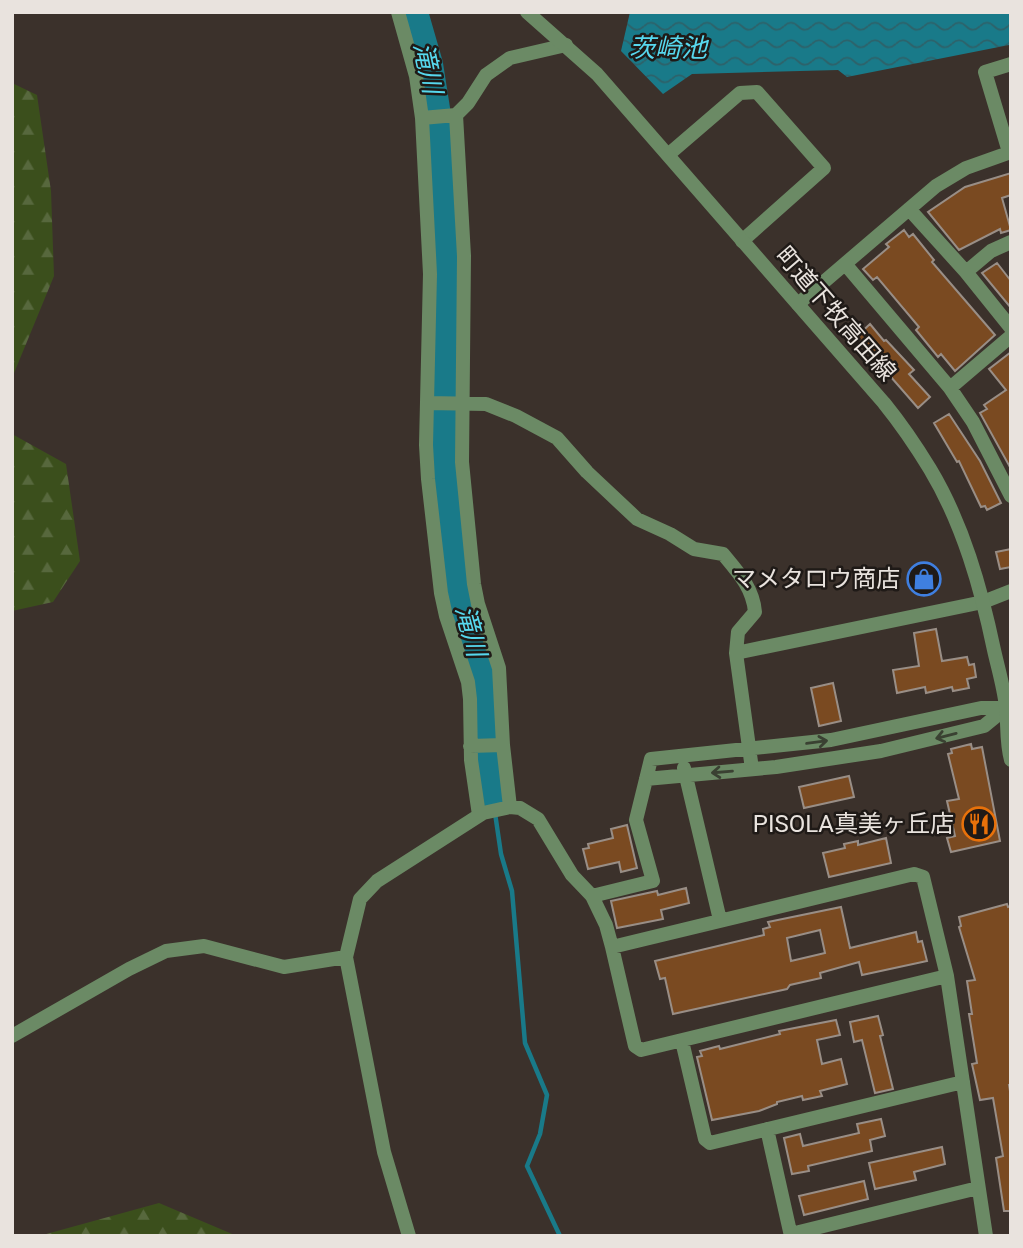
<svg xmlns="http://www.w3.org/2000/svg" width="1023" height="1248" font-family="Roboto,'Noto Sans JP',sans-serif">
	<defs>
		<pattern id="forest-firs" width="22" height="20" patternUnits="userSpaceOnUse" patternTransform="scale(1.75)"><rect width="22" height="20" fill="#3b4f1c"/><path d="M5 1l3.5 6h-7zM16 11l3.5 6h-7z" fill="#57683d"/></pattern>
		<pattern id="water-waves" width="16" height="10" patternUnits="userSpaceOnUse" patternTransform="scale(1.75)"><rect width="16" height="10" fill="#197a89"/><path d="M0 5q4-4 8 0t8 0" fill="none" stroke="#2d626a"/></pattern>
	</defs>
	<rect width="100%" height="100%" fill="#3b312b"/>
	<path fill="url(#forest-firs)" d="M12,83L37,95L51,191L54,276L12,378Z
		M12,434L66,464L80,561L53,602L12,611Z
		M159,1203L237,1236H39Z"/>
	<path fill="url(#water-waves)" d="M630,12H1011L1009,45L847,77L838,70L692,74L663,94L621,51Z"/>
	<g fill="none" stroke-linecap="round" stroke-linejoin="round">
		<path stroke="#197a89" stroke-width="4.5" d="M495,813L501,854L512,891L525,1043L547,1095L540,1134L527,1166L560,1236"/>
		<path stroke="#197a89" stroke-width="26" d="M415,12L430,64L441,134L447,275L444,441L446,484L461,604L483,677L488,760L493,804"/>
	</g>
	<path fill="#7a4a21" stroke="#998e86" stroke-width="2" fill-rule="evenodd" d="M1011,173V195L1002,198L1011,230L1001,233L1000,229L959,250L928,212L965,187Z
		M904,230L909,237L913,234L934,260L932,262L995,335L955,371L941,354L938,357L916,330L919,327L877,277L873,280L863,269L889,247L886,244Z
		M997,263L1011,281V308L982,273Z
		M870,324L884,341L886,340L914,370L909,374L930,397L918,408L856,337Z
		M1011,352V469L980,413L987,409L984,405L1006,390L989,369Z
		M949,414L980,461L1001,503L987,510L985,506L981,507L959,461L957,462L934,423Z
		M1011,549V567L1000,569L996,552Z
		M936,629L942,661L967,657L969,665L974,664L976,677L967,679L969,688L953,691L952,687L926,693L925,687L897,693L893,670L919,666L914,633Z
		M833,683L841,721L819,726L811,688Z
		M971,744L972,749L982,747L1000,841L951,852L947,838L955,836L947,801L959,799L948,754L952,753L951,749Z
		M849,776L854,797L804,808L799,787Z
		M627,825L637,868L621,872L619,862L588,869L583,849L589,848L588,844L613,838L611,829Z
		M886,838L891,863L829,877L823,853L845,848L844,844L858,841V845Z
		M686,888L689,903L661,910L663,919L617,928L611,901L657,891L658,895Z
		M1007,904L1008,907L1011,906V1085H1009L1011,1097V1211H1004L996,1158L1003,1156L993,1098L980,1100L972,1064L977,1063L969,1014H972L967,981L975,980L959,927L961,926L959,917Z
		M841,907L850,948L916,932L918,942L922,941L927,961L862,975L859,962L820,973L821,978L790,985L787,989L673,1014L665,978L660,979L655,961L764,935L763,929L770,927L768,922ZM820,930L825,953L791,961L787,938Z
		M878,1016L883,1035L880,1036L893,1089L875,1093L862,1040L854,1042L850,1022Z
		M836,1020L840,1035L817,1040L822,1064L841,1059L847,1084L820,1091L822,1096L803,1100L802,1096L777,1102V1104L759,1111L712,1120L697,1057L702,1056L700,1051L719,1046L720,1049L780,1034L779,1031Z
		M881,1119L885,1136L870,1140L872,1151L808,1166L809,1171L792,1174L784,1138L800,1134L803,1146L859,1133L857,1124Z
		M942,1147L945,1164L914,1172L916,1180L875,1189L869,1163Z
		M864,1181L868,1199L804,1215L799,1196Z"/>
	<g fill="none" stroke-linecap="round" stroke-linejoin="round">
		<path stroke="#6b8a65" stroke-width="14" d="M398,12L416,76L422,118L430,274L426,445L428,479L441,593L446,616L468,682L470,699L471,760L479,815
			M456,115L464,256L462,462L474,584L478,604L499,668L503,745L510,807
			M422,118L456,115L468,103L486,75L510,58L566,45
			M1009,152L985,72L1011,64
			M669,154L740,93L757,92L824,168L742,241
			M909,209L966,272L1011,328
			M846,265L950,388L973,422L1011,496
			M966,272L991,251L1011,242
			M798,304L936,186L966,168L1011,152
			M950,388L1011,336
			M427,403L486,404L516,416L557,438L587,472L637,519L670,534L694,549L723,554C738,572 753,588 755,612L738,632L736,653
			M470,746L503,745
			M684,768L720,920
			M752,769L736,653L983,602L1011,591
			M646,779L776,767L881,751L984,726L1006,708
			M592,896L653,881L636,820L651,759L831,740L981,708H1006
			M947,976L641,1050L635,1046L612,947L914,874L923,877L947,976L986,1236
			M12,1036L129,969L166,951L204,946L284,967L346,957
			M682,1041L705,1139L710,1143L963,1082
			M767,1129L791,1236
			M791,1234L978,1188
			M409,1236L384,1152L346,957L360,899L377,881L483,813L510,807L520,808L538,819L572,875L592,896L606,925L612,947"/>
		<path stroke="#6b8a65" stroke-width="14" d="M527,12L597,74L884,403C901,424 916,446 930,469C963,524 981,588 994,650C998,668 1004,688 1006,707C1008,725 1006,742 1011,760"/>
	</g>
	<defs><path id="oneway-shaft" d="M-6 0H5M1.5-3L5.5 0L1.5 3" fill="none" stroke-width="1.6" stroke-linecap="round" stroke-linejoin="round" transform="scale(1.75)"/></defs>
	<g stroke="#3a4132">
		<use href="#oneway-shaft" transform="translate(946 736) rotate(166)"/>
		<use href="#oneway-shaft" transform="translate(817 742) rotate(-8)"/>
		<use href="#oneway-shaft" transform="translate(722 772) rotate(175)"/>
	</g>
	<defs>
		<symbol id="shop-ring" viewBox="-11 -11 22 22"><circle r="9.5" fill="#1f1a17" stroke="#3f7fe0" stroke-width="1.5"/><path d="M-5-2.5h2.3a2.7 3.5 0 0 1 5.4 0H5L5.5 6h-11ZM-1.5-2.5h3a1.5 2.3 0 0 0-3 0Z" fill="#3f7fe0"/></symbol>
		<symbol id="restaurant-ring" viewBox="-11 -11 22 22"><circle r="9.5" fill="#1f1a17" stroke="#e8710a" stroke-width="1.5"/><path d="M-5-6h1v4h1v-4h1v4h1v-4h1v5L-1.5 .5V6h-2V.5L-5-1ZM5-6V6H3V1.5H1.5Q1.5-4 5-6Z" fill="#e8710a"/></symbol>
	</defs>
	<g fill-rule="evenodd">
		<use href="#shop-ring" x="905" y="560" width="38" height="38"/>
		<use href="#restaurant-ring" x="960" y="805" width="38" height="38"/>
	</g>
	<g text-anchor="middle" stroke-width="5" stroke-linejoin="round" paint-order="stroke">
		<g font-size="24" fill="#e9e3de" stroke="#1f1a17">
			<text transform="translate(836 314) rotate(49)" y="8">町道下牧高田線</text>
		</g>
		<g font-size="24" fill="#e9e3de" stroke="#1f1a17" text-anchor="end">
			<text x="900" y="587">マメタロウ商店</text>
			<text x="954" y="832">PISOLA真美ヶ丘店</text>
		</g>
		<g font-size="26" font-style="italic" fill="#57d8ee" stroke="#1f1a17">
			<text x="668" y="57">茨崎池</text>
			<text transform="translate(428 68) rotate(78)" y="9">滝川</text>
			<text transform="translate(471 631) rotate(75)" y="9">滝川</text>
		</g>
	</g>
	<rect width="1023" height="1248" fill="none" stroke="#e9e3de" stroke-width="28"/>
</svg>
